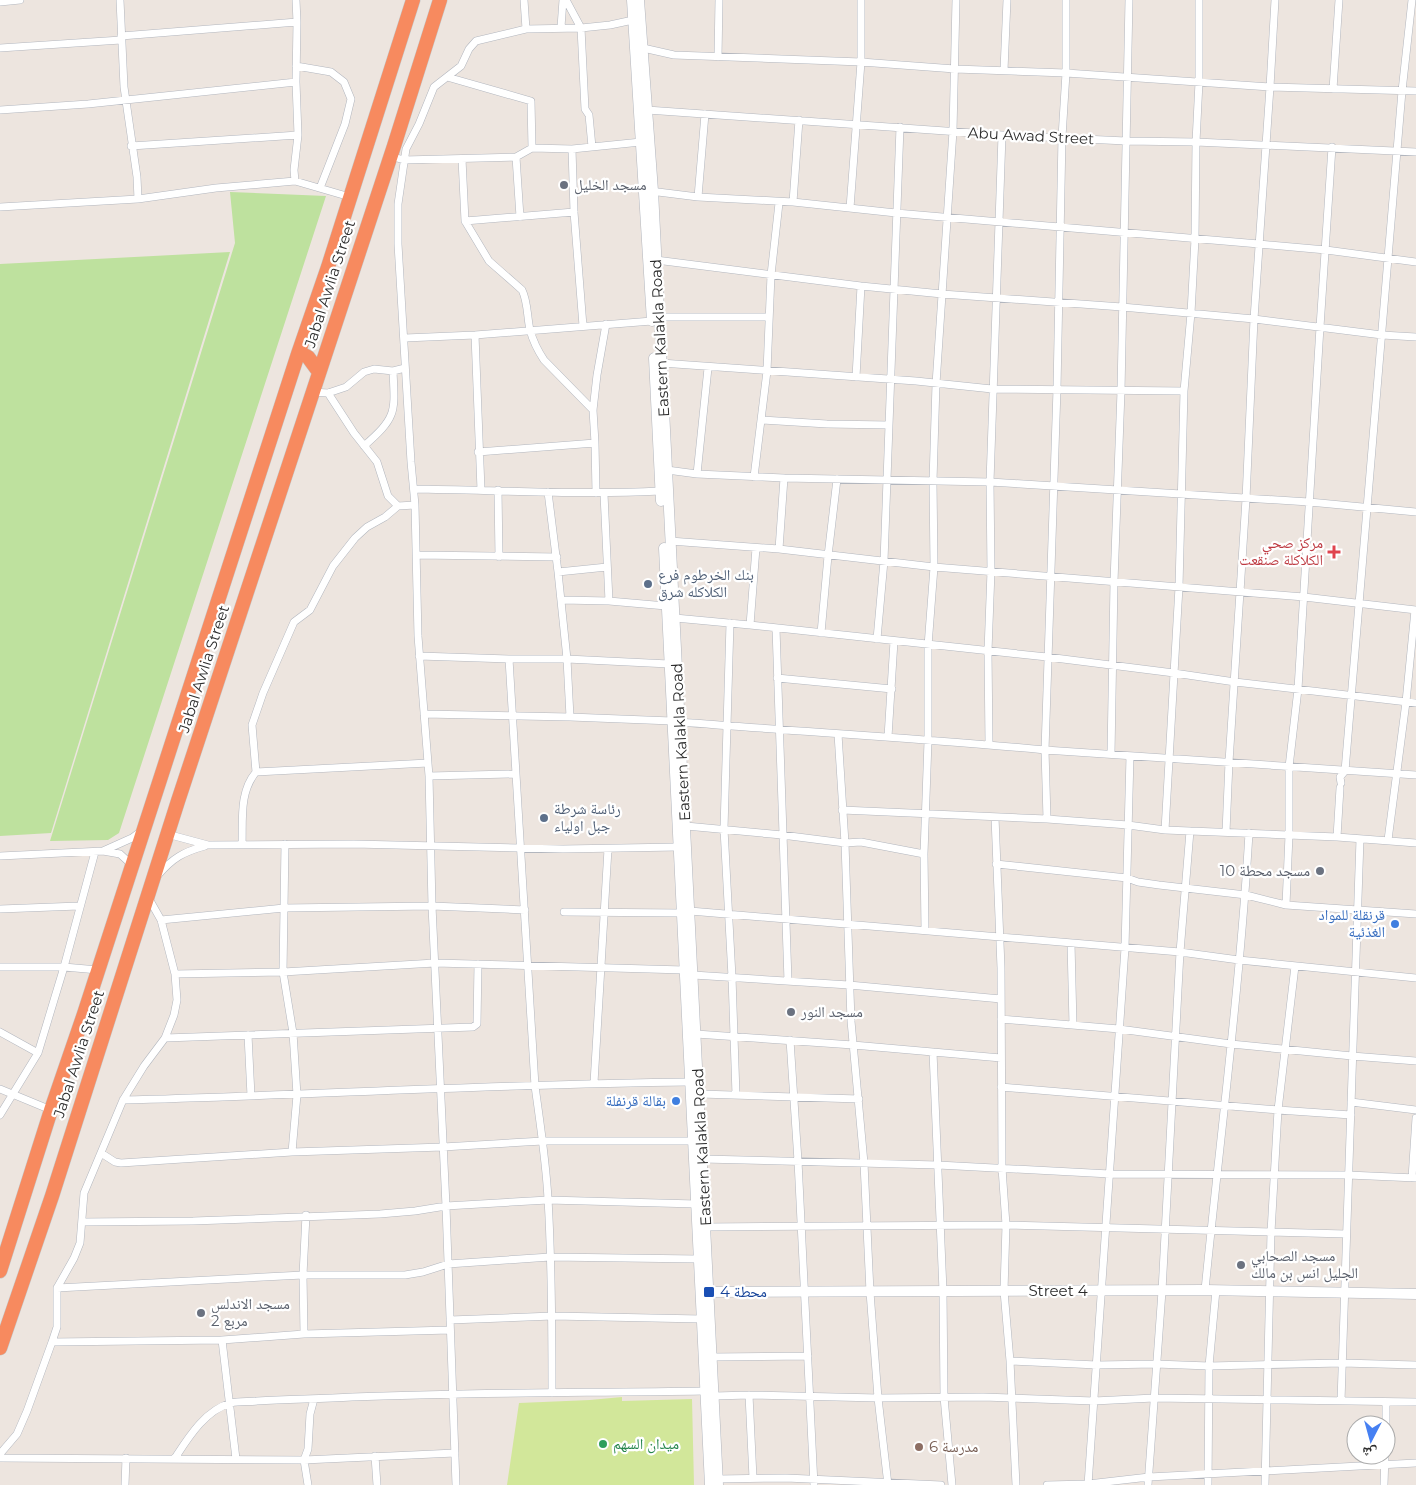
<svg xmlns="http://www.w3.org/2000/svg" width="1416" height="1485" font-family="Montserrat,'Noto Naskh Arabic',sans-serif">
	<rect width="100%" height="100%" fill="#ede5df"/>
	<path fill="#bee19e" d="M230,192L326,196L119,833L108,840L50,841L235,243Z
		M230,252L51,833L0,836V264Z"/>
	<path fill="#d2e79a" d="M622,1397V1401L692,1399L694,1485H507L519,1403L590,1400Z"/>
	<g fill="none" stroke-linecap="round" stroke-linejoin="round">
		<defs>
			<path id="street" d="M120,0L124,87L137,177L138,199
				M524,0L526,29
				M566,0L581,28L585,109L589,115L592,147
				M0,2L20,0
				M561,27L563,0
				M121,36L297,22
				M0,48L121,40
				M643,48L674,55L861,62L955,69L1066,73L1270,87L1416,91
				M718,57L719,0
				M296,66L331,72L344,82L351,99L345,124L320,188
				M1004,70L1007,0
				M447,77L531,101L532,148
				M1333,89L1339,0
				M0,110L88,104L296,82
				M647,110L1002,135L1126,141L1196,142L1416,152
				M131,146L298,135
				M572,149L574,212L583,326
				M390,156L404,160L516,157L532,148L572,149L641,142
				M516,157L520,217
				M462,159L465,221L489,261L522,290C528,302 527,317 530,330C533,341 538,351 544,360L593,410
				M295,181L294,170L298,135L296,82L297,22L296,0
				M650,191L698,197L793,202L896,213L1259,244L1326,250L1416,262
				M698,197L705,114
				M793,202L799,120
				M0,207L138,199L216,188L295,181L350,197
				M850,208L861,62V0
				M465,221L574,212
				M656,260L861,286L942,294L1122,307L1254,319L1382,335L1416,337
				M659,317H769
				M475,335L481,490
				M405,338L475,335L652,321
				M661,363L916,381L992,389L1184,391
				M856,377L861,286
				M312,392L328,393L346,387L364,372L374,369L393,371L405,368
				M328,393L354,433L377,462L388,496L398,506L415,505
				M761,420L827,424L889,425
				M595,443L593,410L597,375L606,324
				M364,446C397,417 395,413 393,371
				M478,452L595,443L596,493
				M667,470L697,474L784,478L990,482L1309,502L1416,512
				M697,474L708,368
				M754,477L767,371L771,275L779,203
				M414,489C496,490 578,495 660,491
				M498,490L499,557
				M548,492L558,572L607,567
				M604,494L609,601
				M670,541L779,549L934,567L1304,597L1416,610
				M779,549L784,478
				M417,555L557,557
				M558,572L567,659L570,717
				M562,600L609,601L666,606
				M675,618L750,625L1047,657L1174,673L1235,682L1416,703
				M730,623L724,829L732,977L736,1095
				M750,625L756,548
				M776,628L788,981
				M821,633L828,556L837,479
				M877,639L884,561L900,127
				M419,656L509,659H567L669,664
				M509,659L535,1086C540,1123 546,1161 548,1199C552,1264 552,1329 552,1393
				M777,678L892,689
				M424,714L570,717L672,721
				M680,722C802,732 924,738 1045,750L1416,775
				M838,734L845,843L851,1021L864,1163L870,1292L878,1398L888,1485
				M888,737L894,641
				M989,744L988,651L991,571L990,482L1002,135
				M1111,754L1114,582L1121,391L1129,0
				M256,772L428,763
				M429,776L515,774
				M1341,783L1340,777L1345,771L1402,91L1412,0
				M842,810L1047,819L1128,825L1165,830L1337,837L1416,843
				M995,817L1001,968L1002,1168L1006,1225L1004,1291L1010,1361L1016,1485
				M1047,819L1045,750L1057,389L1062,137L1066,73V0
				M686,826L782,835L845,843L861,842L924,854
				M1165,830L1179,587L1184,391L1191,313L1195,239L1196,142L1199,82V0
				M1226,832L1229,762L1246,499L1254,319L1270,87L1275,0
				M167,834L208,845L354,844L563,849L678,847
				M1337,837L1340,788
				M1388,840L1406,702L1415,610
				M285,844L283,972L293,1033L297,1095L292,1152
				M242,845C243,820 239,792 256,772L252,725L263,693L294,622L310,610L333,566L355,538L367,527L385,517L398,506
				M103,851L132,838L140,832
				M0,856L103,851L120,854L132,865
				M996,864L1127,878L1138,882L1159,885L1246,895L1286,905L1416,914
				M158,875C173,858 183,852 205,846
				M1286,905L1289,835V767L1298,689L1320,327L1332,147
				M0,909L79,906
				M690,911L1180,952L1239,960L1416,978
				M564,912L681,913
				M161,920L284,908L432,906L525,910
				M925,930L924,854L928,741V646L934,567L933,481L936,384L953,131L956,0
				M1071,943L1073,1025
				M0,967H64L98,970
				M175,974L283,972L435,963L684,970
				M693,975L849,985L1001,999
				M1001,1019L1119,1029L1231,1044L1352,1056L1416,1061
				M0,1032L38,1053
				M696,1034L853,1045L1001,1058
				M248,1035L251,1096
				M165,1038L473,1027L477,1024L478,964
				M790,1040L798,1161L814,1485
				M933,1052L943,1291L944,1397L952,1485
				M594,1083L608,849
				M1001,1087L1278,1110L1351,1115
				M0,1089L51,1110
				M700,1094L859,1099
				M123,1100C312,1095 500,1084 689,1082
				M1351,1102L1416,1110
				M0,1115L38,1053L64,967L95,852
				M101,1153L115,1162L121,1163L292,1152L443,1147L543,1141H693
				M703,1159L938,1165L1110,1174L1348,1175L1416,1178
				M1412,1178L1416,1118
				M82,1222L193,1221L380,1214L415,1211L446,1206L548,1200L696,1204
				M705,1227L1006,1225L1346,1234
				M57,1288L303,1275H405L423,1272L448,1264L550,1257L698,1259
				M1205,1290C1220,1138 1240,986 1249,833
				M450,1320L553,1316L701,1319
				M304,1334L303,1275L306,1215
				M222,1340L236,1459
				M52,1342L222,1340L304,1334L450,1330
				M712,1357L808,1356
				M1010,1361L1097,1365L1156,1364L1209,1366L1342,1363L1416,1365
				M749,1395L753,1478
				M715,1396L749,1395L878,1398L983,1397L1094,1401L1154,1398L1416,1402
				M1341,1401L1360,839
				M1386,1425V1402
				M0,1454L17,1434L27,1411L52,1342L57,1327V1288L74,1258L80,1243L84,1193L123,1100L144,1066L165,1038L174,1015L177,1000L175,974L161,920L148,897
				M375,1456L377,1485
				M0,1458L304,1460L455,1453
				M175,1458C188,1438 205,1410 231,1403C239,1401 249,1402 257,1401C289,1399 320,1399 352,1397C469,1392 587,1393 704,1391
				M718,1479L786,1478L941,1485
				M125,1485L126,1458
				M308,1485L304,1460L308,1449L310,1414L314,1399
				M456,1485L446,1206L432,906L429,776L418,636L415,505L411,462L398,244V204L406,149L419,124L434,87L461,66L469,49L476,41L526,29L581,28L610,25L633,20
				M1047,1485L1088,1484L1149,1477L1416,1463
				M1088,1485L1125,948L1130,756
				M1148,1485L1162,1291L1180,952L1190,831
				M1208,1485L1209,1366L1216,1290
				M1265,1485L1271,1232L1278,1110L1295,966
				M1384,1485L1385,1455"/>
			<path id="secondary" d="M632,0L652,321
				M639,0L653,191L718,1485
				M654,358L661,501
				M664,548L710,1485
				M702,1292L1205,1290L1416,1294"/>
			<path id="highway" d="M299,352L308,357L319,372
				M0,1271L51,1110L84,1014L298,354L328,267L413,0
				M0,1348L52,1196L178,801L394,146L440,0"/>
		</defs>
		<use href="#street" stroke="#b2b6be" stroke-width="8"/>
		<use href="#secondary" stroke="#b2b6be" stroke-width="11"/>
		<use href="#highway" stroke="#c4c4c4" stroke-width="15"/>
		<use href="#street" stroke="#fff" stroke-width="7"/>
		<use href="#secondary" stroke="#fff" stroke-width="10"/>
		<use href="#highway" stroke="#f78a5f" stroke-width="14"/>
	</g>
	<g fill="#6b7280" stroke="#fff" stroke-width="2">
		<circle cx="564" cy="185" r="5"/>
		<circle cx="1320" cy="871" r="5"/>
		<circle cx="791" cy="1012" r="5"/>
		<circle cx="1241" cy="1265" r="5"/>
		<circle cx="201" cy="1313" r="5"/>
	</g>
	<path fill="#e0444e" stroke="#fff" stroke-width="2" d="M1331.5 544.5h5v5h5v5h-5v5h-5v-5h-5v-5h5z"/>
	<g fill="#5c6f8a" stroke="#fff" stroke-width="2">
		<circle cx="648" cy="584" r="5"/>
		<circle cx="544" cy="818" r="5"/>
	</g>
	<g fill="#3f7fe0" stroke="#fff" stroke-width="2">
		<circle cx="1395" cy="924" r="5"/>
		<circle cx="676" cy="1101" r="5"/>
	</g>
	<rect fill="#1a4fb4" stroke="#fff" stroke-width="2" x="703" y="1286" width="12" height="12" rx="2.5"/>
	<circle fill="#2e9e5b" stroke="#fff" stroke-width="2" cx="603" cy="1444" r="5"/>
	<circle fill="#8d6e63" stroke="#fff" stroke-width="2" cx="919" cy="1447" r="5"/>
	<g text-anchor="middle" stroke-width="4.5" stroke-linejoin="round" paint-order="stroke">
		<g font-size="15" fill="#2c2c2c" stroke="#fff">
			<text transform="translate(1031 136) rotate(3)" y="5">Abu Awad Street</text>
			<text transform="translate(330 284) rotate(-72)" y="5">Jabal Awlia Street</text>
			<text transform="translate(660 338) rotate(-93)" y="5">Eastern Kalakla Road</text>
			<text transform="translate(204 669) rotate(-72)" y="5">Jabal Awlia Street</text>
			<text transform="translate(681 742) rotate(-93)" y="5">Eastern Kalakla Road</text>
			<text transform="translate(79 1054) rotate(-72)" y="5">Jabal Awlia Street</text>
			<text transform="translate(702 1147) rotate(-93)" y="5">Eastern Kalakla Road</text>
			<text x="1058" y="1296">Street 4</text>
		</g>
		<g font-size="15" fill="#5b616d" stroke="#fff" text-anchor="start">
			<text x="574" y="190">مسجد الخليل</text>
			<text x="1310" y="876" text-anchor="end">مسجد محطة 10</text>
			<text x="801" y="1017">مسجد النور</text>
			<text x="1251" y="1261">مسجد الصحابي<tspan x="1251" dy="17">الجليل انس بن مالك</tspan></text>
			<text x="211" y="1309">مسجد الاندلس<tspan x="211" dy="17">مربع 2</tspan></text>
		</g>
		<g font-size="15" fill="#be3a42" stroke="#fff" text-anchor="end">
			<text x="1323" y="548">مركز صحي<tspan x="1323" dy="17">الكلاكلة صنقعت</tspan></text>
		</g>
		<g font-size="15" fill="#4e5e75" stroke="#fff" text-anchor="start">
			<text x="658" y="580">بنك الخرطوم فرع<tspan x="658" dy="17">الكلاكله شرق</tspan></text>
			<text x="554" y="814">رئاسة شرطة<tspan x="554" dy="17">جبل اولياء</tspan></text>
		</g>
		<g font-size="15" fill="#366cbe" stroke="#fff" text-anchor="end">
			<text x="1385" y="920">قرنقلة للمواد<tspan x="1385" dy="17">الغذئية</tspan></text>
			<text x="666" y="1106">بقالة قرنفلة</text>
		</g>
		<g font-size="15" fill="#164399" stroke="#fff" text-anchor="start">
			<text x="720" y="1297">محطة 4</text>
		</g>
		<g font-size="15" fill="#27864d" stroke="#fff" text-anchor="start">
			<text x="613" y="1449">ميدان السهم</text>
		</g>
		<g font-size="15" fill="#785e54" stroke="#fff" text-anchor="start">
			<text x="929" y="1452">مدرسة 6</text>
		</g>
	</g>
	<g transform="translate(1371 1440) rotate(186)"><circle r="24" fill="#ffffff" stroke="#ababab"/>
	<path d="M0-4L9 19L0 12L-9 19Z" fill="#4680f2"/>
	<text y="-8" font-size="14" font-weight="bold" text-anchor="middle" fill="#2c2c2c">ش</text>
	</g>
</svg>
